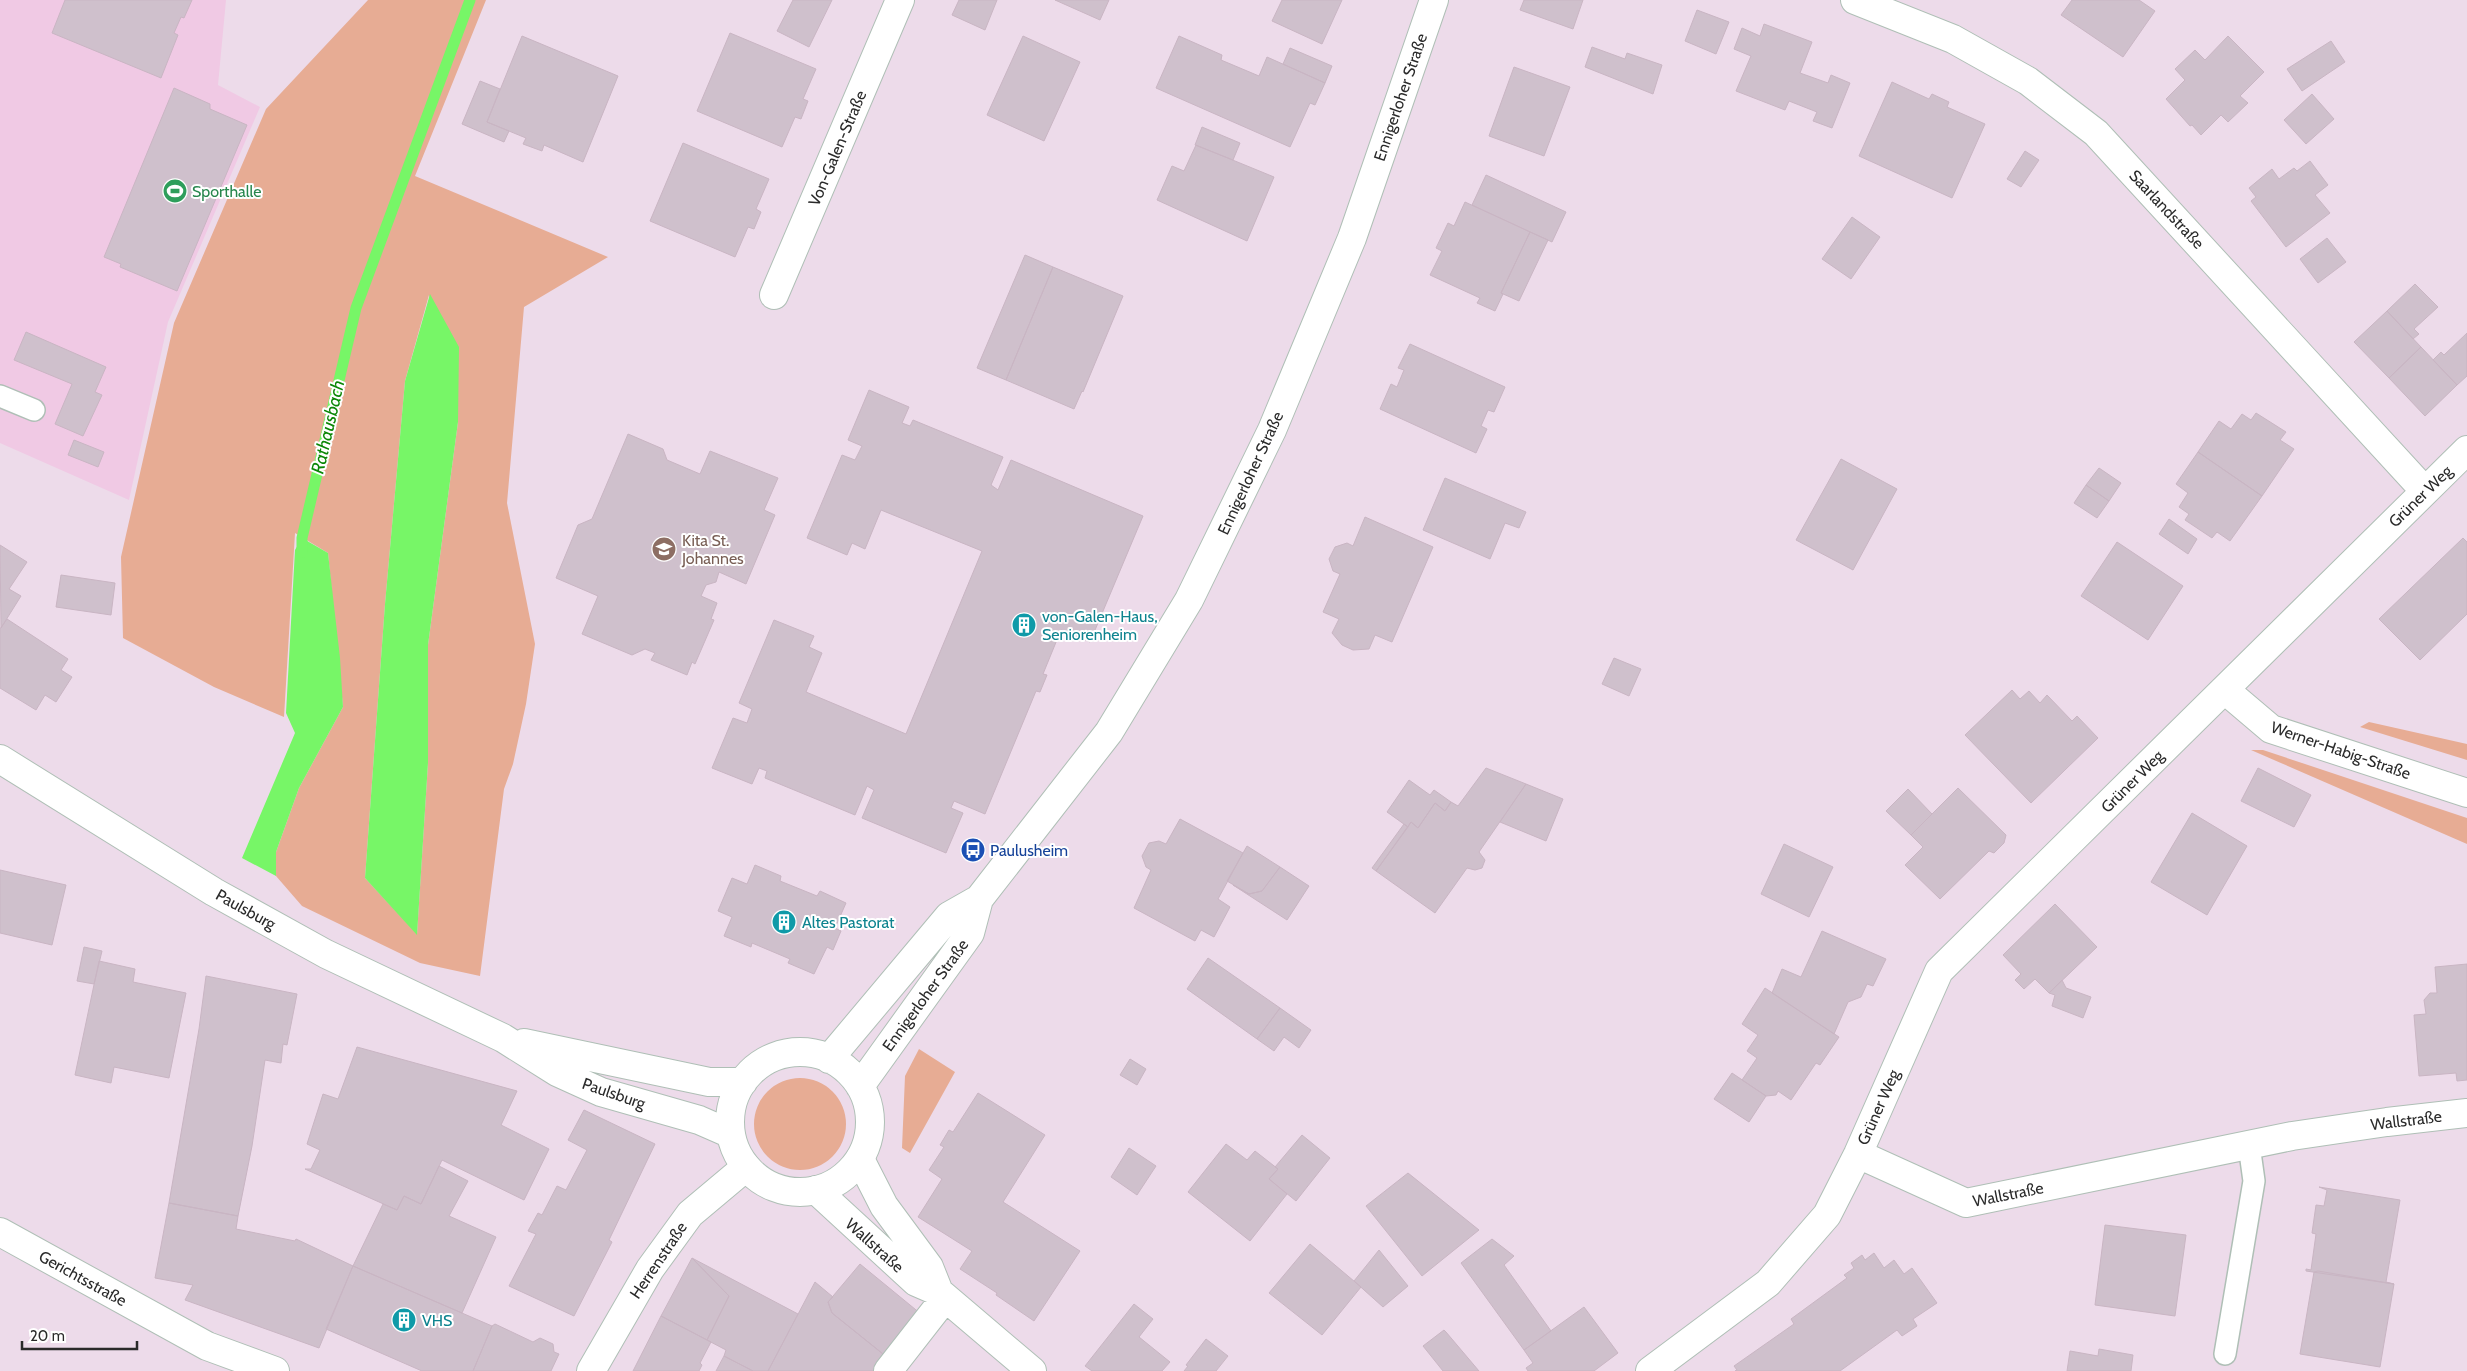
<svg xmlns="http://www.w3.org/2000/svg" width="2467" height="1371" font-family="Cabin,sans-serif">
	<rect width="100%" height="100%" fill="#eddbea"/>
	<path fill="#f0c9e4" d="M0,0H226L218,85L260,107L168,322L129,500L0,443Z"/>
	<path fill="#e7ac94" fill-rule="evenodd" d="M368,0H486L415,176L608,257L524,307L507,503L535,644L526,704L513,764L504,789L480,976L420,963L302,906L276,876V852L299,788L343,707L328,553L295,533L284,717L214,687L123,638L121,557L174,323L266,109ZM429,295L458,422L428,645V763L417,934L365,878L385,604L405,381Z
		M2369,722L2467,744V760L2360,727Z
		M2251,750H2263L2467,818V844Z
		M919,1049L955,1072L910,1153L902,1148L905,1076Z
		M754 1124a46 46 0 1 1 92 0a46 46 0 1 1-92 0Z"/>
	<path fill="#77f667" d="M430,294L459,347L458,422L428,645V763L417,935L365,878L385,604L405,381Z
		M302,538L328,553L340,658L343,707L299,788L276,852V876L242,858L295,733L286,713L295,550Z"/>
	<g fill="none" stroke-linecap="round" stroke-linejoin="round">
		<path stroke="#77f667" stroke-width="11" d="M302,552V538L356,308L470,0"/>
	</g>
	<path fill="#cfc0cc" stroke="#c9b5c3" d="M65,0H192L184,18L181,17L174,33L178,35L161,78L52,33Z
		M793,0H832L809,47L777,31Z
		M959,0H997L985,30L952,15Z
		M1055,0H1109L1100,20Z
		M1282,0H1342L1322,44L1272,21Z
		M1524,0H1583L1573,29L1520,10Z
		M2072,0H2139L2155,11L2123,57L2061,15Z
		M1697,10L1729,22L1716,54L1685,41Z
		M1764,24L1812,42L1800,73L1828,83L1831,75L1850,83L1832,128L1813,121L1817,112L1789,101L1785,110L1736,91L1751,56L1734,49L1742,28L1760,36Z
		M730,33L816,69L803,99L808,101L801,119L795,117L782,147L697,111Z
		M522,36L618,76L583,162L544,145L542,151L523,144L526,138L487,122Z
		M1023,36L1080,62L1044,141L987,115Z
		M1179,36L1222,55L1221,60L1259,76L1267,57L1325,83L1315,105L1310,103L1290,147L1156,88Z
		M2228,36L2264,72L2240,96L2248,103L2228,122L2221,115L2201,135L2192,125L2190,126L2166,99L2185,80L2175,69L2195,50L2205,60Z
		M2331,41L2345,62L2302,91L2287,69Z
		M1592,47L1625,59L1627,53L1662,65L1653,94L1585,67Z
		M1290,48L1332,66L1325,83L1283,64Z
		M1514,67L1570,87L1544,156L1489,136Z
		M480,81L500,89L487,122L509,131L504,142L462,124Z
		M1892,82L1929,99L1932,94L1949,102L1947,107L1985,124L1952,198L1859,156Z
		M174,88L210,104V109L247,125L177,291L120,267L121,264L104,257Z
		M2312,94L2334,119L2306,144L2284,120Z
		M1202,127L1240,143L1233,160L1195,145Z
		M683,143L769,179L756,209L761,212L754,229L748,227L735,257L650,221Z
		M1196,145L1274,177L1247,241L1157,200L1172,166L1184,171Z
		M2025,151L2039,160L2021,187L2007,179Z
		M2310,161L2328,185L2315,195L2330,213L2286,247L2251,201L2256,197L2249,188L2272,169L2279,179L2294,168L2297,171Z
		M1486,175L1566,212L1552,242L1472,205Z
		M1465,202L1530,232L1501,293L1503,294L1495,311L1477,303L1480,298L1430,275L1442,251L1436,248L1448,223L1454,226Z
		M1852,217L1880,237L1851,279L1822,259Z
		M1530,232L1548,240L1519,301L1501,293Z
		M2327,238L2346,262L2318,283L2300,259Z
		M1025,255L1053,267L1006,380L977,368Z
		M1053,267L1123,296L1083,392L1082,391L1074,409L1006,380Z
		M2415,284L2438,307L2414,329L2419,334L2413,339L2387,311Z
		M2387,311L2421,347L2389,378L2354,342Z
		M26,332L106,367L95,392L102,395L83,436L55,424L72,384L14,360Z
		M2467,333V376L2457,385L2433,360L2441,352L2444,355Z
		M1410,344L1505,387L1494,412L1488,410L1481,426L1487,429L1476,453L1380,409L1391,384L1397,387L1404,370L1398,368Z
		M2421,347L2457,385L2425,416L2389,378Z
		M869,390L909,407L902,423L910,426L913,420L1003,457L991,485L998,490L1011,460L1143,516L1090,642L1061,630L1043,674L1047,675L1040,692L1036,691L985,814L954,801L951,808L963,813L946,853L862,818L874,790L867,786L855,815L765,778L767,771L759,768L752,784L712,768L733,718L747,723L752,709L739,703L774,620L814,636L809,647L822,653L806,692L906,734L982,551L881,510L865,549L852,543L847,555L807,538L842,455L855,460L862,446L848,440Z
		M2256,413L2286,432L2280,440L2294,449L2262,496L2198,452L2219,421L2231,429L2242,414L2251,420Z
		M628,434L663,449L667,460L700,474L710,451L778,478L764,510L775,515L746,584L719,572L716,582L706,585L701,596L717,603L711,619L714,620L695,664L692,662L687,675L651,660L655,653L645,649L632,655L582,634L598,596L556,578L578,525L592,519Z
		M74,440L104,452L98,467L68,455Z
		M2198,452L2262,496L2230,541L2217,532L2212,538L2185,520L2189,514L2179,507L2188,493L2176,484Z
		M1841,459L1897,489L1853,570L1796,540Z
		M2099,468L2121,483L2109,501L2086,485Z
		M1445,478L1526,512L1519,528L1505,523L1490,559L1423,530Z
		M2086,485L2109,501L2097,518L2074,503Z
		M1365,517L1433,547L1392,642L1375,635L1369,649L1353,650L1342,645L1332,633L1339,619L1323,612L1340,574L1333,571L1329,559L1335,547L1347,543L1353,546Z
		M2169,519L2197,539L2188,554L2159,534Z
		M2463,538L2467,542V614L2420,660L2379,619Z
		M2117,542L2183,586L2148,640L2081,596Z
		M0,545L27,562L9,589L21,596L1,628Z
		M61,575L115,583L111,615L56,607Z
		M7,619L68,659L61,670L72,677L56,702L45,695L36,710L0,688V629Z
		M1614,658L1641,669L1629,696L1602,684Z
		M2012,690L2020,699L2029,691L2040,703L2047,695L2072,721L2077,716L2098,738L2031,803L1965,735Z
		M1486,768L1526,784L1479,852L1485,860L1482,868L1475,870L1467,868L1435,913L1376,871L1411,822L1418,828L1435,803L1445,811L1451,802L1458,806Z
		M2258,768L2311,795L2294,827L2241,801Z
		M1409,780L1430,795L1434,790L1451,802L1445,811L1435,803L1418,828L1411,822L1408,827L1387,812Z
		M1526,784L1563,799L1546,841L1500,822Z
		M1958,788L2006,835L2004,843L1994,853L1989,851L1940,899L1905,865L1923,847L1911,835Z
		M1908,789L1932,814L1911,835L1886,811Z
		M2192,813L2247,846L2207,915L2151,882Z
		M1180,819L1243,853L1218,899L1230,907L1214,937L1201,930L1195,941L1134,908L1151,870L1146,867L1142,856L1149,843L1159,841L1166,844Z
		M1404,824L1408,827L1376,871L1372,868Z
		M1784,844L1833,867L1809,917L1761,894Z
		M1247,846L1280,867L1262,891L1249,894L1227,881Z
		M755,865L781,876L780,881L817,896L820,891L846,903L835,928L841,931L833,950L827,947L814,974L788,963L790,959L752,943L751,947L724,936L732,917L718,911L732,878L747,884Z
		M1280,867L1309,886L1287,920L1233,885L1249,894L1262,891Z
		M0,870L66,885L52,945L0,933Z
		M2055,904L2097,947L2049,993L2035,979L2024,989L2015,980L2021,974L2003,955Z
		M1822,931L1886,959L1873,986L1867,984L1861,997L1848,1002L1834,1034L1772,993L1782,969L1801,977Z
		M84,947L102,951L94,984L77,981Z
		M1208,958L1280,1008L1257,1039L1187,989Z
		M99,961L135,969L133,982L186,993L169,1078L114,1067L111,1083L75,1075Z
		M2467,964V1080L2457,1081L2456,1073L2419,1076L2414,1015L2426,1014L2424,1000L2430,993H2437L2435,967Z
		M206,976L297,994L287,1045L283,1044L281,1063L265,1060L252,1146L238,1216L169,1203L199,1029Z
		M2062,980L2066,988L2091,997L2083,1018L2052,1006L2055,995L2049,993Z
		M1765,988L1839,1037L1820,1065L1816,1063L1791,1100L1778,1091L1776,1095L1766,1096L1742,1080L1757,1058L1747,1051L1758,1035L1742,1024Z
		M1280,1008L1311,1030L1299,1048L1284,1037L1274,1051L1257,1039Z
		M357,1047L517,1091L501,1125L549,1149L524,1200L442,1160L421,1204L404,1196L397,1210L305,1169H311L320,1150L307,1144L323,1094L338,1099Z
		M1130,1059L1146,1069L1137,1085L1120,1075Z
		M1732,1073L1766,1096L1749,1122L1714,1099Z
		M978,1093L1045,1135L1003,1202L1080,1251L1034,1321L996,1295L997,1293L960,1269L972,1251L918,1217L942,1179L929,1170L944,1147L940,1145L949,1130L953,1132Z
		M584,1110L655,1144L609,1240L612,1242L574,1316L509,1286L536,1234L528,1231L538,1213L542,1215L557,1186L566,1190L587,1150L568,1140Z
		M1302,1135L1330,1158L1296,1201L1269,1179L1278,1169L1275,1167Z
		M1226,1144L1247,1160L1255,1151L1278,1169L1269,1179L1287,1194L1250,1241L1188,1192Z
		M1129,1148L1156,1166L1137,1195L1111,1177Z
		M439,1166L468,1181L449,1216L496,1237L462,1313L353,1266L383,1204L397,1210L404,1196L421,1204Z
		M1408,1173L1479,1230L1422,1276L1366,1206Z
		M2319,1187L2400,1200L2386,1282L2394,1284L2306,1271V1269L2311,1270L2316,1234L2312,1233L2316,1205L2324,1206L2327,1190Z
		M169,1203L238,1216L236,1229L295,1241L296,1239L353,1266L319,1348L185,1300L193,1285L155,1278Z
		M2105,1225L2186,1235L2175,1316L2095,1305Z
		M1492,1239L1514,1256L1504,1265L1551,1331L1524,1350L1461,1263Z
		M1310,1244L1361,1287L1322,1335L1269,1293Z
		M1379,1250L1408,1286L1383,1307L1354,1281Z
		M1874,1253L1884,1268L1894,1260L1904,1274L1912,1268L1937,1303L1913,1319L1917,1326L1902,1336L1897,1330L1840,1371H1735L1737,1370L1734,1366L1794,1324L1791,1319L1847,1278L1844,1275L1854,1268L1851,1263L1862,1255L1865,1260Z
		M692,1258L729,1296L707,1340L661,1316Z
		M692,1258L798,1314L768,1371H753L724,1356L726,1350L707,1340L729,1296Z
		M860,1264L921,1314L888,1358L832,1313L828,1302Z
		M353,1266L492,1326L473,1371H422L326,1329Z
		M2318,1271L2394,1284L2380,1367L2300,1354L2314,1272Z
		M815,1282L833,1297L828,1302L832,1313L888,1358L877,1371H768Z
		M1134,1304L1153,1319L1139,1337L1170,1362L1162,1371H1092L1085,1366Z
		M1584,1307L1618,1353L1594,1371H1528L1526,1368L1533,1363L1524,1350Z
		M661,1316L711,1342L700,1363L702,1365L699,1371H633Z
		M495,1324L533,1342L540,1338L553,1344L554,1352L559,1354L551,1371H473L492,1326Z
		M1444,1330L1446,1332L1479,1371H1443L1423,1346Z
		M1206,1339L1228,1356L1216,1371H1184L1188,1366L1186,1365Z
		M2099,1349L2133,1355L2131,1371H2067L2070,1351L2098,1356Z
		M724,1356L753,1371H716Z"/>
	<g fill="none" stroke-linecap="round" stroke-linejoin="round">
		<defs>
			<path id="lane" d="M0,396L34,410
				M2225,1354L2254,1181L2249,1145"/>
			<path id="street" d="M1855,0L1953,39L2028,81L2096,133L2424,490
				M774,295L900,0
				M2225,690L2271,729L2467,793
				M1858,1154L1966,1203L2292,1136L2387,1122L2467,1113
				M860,1159L884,1206L929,1267L939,1292
				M816,1190L916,1282L939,1292L1032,1371
				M0,1232L207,1346L275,1371
				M591,1371L650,1269L690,1214L746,1167
				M888,1371L945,1298
				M1650,1371L1768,1283L1827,1215L1858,1154L1939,971L2467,450"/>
			<path id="secondary" d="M0,759L214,892L326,954L503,1038L557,1072L601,1092L699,1120L731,1134
				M524,1043L709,1082H743
				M730 1122a70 70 0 1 1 140 0a70 70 0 1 1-140 0Z
				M829,1059L949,916L979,899
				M860,1086L970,933L979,899L1109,732L1189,600L1272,430L1352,238L1434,0"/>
		</defs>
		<use href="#lane" stroke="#afbfb6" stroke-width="24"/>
		<use href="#street" stroke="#afbfb6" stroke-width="30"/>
		<use href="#secondary" stroke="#afbfb6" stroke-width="30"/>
		<use href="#lane" stroke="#fff" stroke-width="21"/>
		<use href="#street" stroke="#fff" stroke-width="28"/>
		<use href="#secondary" stroke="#fff" stroke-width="28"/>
	</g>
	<defs>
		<symbol id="stadium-disc" viewBox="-11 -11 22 22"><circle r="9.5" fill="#2e9e5b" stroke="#fff"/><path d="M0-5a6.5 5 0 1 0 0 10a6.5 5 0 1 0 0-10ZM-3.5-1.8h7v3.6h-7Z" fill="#fff"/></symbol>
		<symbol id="school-disc" viewBox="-11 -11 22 22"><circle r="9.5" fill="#8d6e63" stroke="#fff"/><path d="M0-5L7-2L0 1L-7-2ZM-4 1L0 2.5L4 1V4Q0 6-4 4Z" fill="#fff"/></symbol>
		<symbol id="building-disc" viewBox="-11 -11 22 22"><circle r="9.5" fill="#0f9aa8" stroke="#fff"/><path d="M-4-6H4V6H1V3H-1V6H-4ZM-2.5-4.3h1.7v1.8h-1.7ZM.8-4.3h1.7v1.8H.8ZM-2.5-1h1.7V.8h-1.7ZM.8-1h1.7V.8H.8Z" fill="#fff"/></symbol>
		<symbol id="bus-disc" viewBox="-11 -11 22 22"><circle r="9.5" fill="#1a4fb4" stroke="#fff"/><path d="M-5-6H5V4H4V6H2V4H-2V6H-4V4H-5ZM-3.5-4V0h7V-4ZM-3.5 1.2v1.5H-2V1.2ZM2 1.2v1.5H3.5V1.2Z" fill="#fff"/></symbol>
	</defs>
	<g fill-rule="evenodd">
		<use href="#stadium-disc" x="161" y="177" width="28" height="28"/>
		<use href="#school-disc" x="650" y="535" width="28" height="28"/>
		<use href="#building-disc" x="1010" y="611" width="28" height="28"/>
		<use href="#bus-disc" x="959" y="836" width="28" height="28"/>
		<use href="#building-disc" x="770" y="908" width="28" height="28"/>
		<use href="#building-disc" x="390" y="1306" width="28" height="28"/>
	</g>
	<g text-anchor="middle" stroke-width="4" stroke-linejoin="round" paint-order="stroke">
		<g font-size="16" fill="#2a2a2a" stroke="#fff">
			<text transform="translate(1400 97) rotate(-71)" y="6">Ennigerloher Straße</text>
			<text transform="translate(837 148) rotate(-67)" y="6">Von-Galen-Straße</text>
			<text transform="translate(2167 209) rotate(47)" y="6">Saarlandstraße</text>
			<text transform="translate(1250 473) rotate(-65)" y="6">Ennigerloher Straße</text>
			<text transform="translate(2420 496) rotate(-44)" y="6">Grüner Weg</text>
			<text transform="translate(2341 750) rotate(19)" y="6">Werner-Habig-Straße</text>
			<text transform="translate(2132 781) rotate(-45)" y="6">Grüner Weg</text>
			<text transform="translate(246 909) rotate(29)" y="6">Paulsburg</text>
			<text transform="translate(925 995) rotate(-54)" y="6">Ennigerloher Straße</text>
			<text transform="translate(614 1093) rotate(19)" y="6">Paulsburg</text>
			<text transform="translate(1878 1107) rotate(-66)" y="6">Grüner Weg</text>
			<text transform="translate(2406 1120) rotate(-7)" y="6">Wallstraße</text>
			<text transform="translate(2008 1194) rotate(-11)" y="6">Wallstraße</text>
			<text transform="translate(875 1245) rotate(42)" y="6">Wallstraße</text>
			<text transform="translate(658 1260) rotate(-56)" y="6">Herrenstraße</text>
			<text transform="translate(83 1278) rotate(29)" y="6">Gerichtsstraße</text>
		</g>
		<g font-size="16" fill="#27864d" stroke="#fff" text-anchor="start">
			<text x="192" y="197">Sporthalle</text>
		</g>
		<g font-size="16" fill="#785e54" stroke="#fff" text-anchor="start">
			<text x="682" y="546">Kita St.<tspan x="682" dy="18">Johannes</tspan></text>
		</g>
		<g font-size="16" fill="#0d838f" stroke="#fff" text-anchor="start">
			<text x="1042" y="622">von-Galen-Haus,<tspan x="1042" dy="18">Seniorenheim</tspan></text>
			<text x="802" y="928">Altes Pastorat</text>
			<text x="422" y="1326">VHS</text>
		</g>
		<g font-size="16" fill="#164399" stroke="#fff" text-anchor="start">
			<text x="990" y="856">Paulusheim</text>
		</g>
		<g font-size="18" font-style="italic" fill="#0b8707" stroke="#fff">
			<text transform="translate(328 427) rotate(-77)" y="6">Rathausbach</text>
		</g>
	</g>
	<path d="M22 1341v8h115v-8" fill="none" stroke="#2a2a2a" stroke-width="2.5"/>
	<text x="30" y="1341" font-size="15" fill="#2a2a2a" stroke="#ffffff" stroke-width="4" paint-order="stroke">20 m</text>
</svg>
